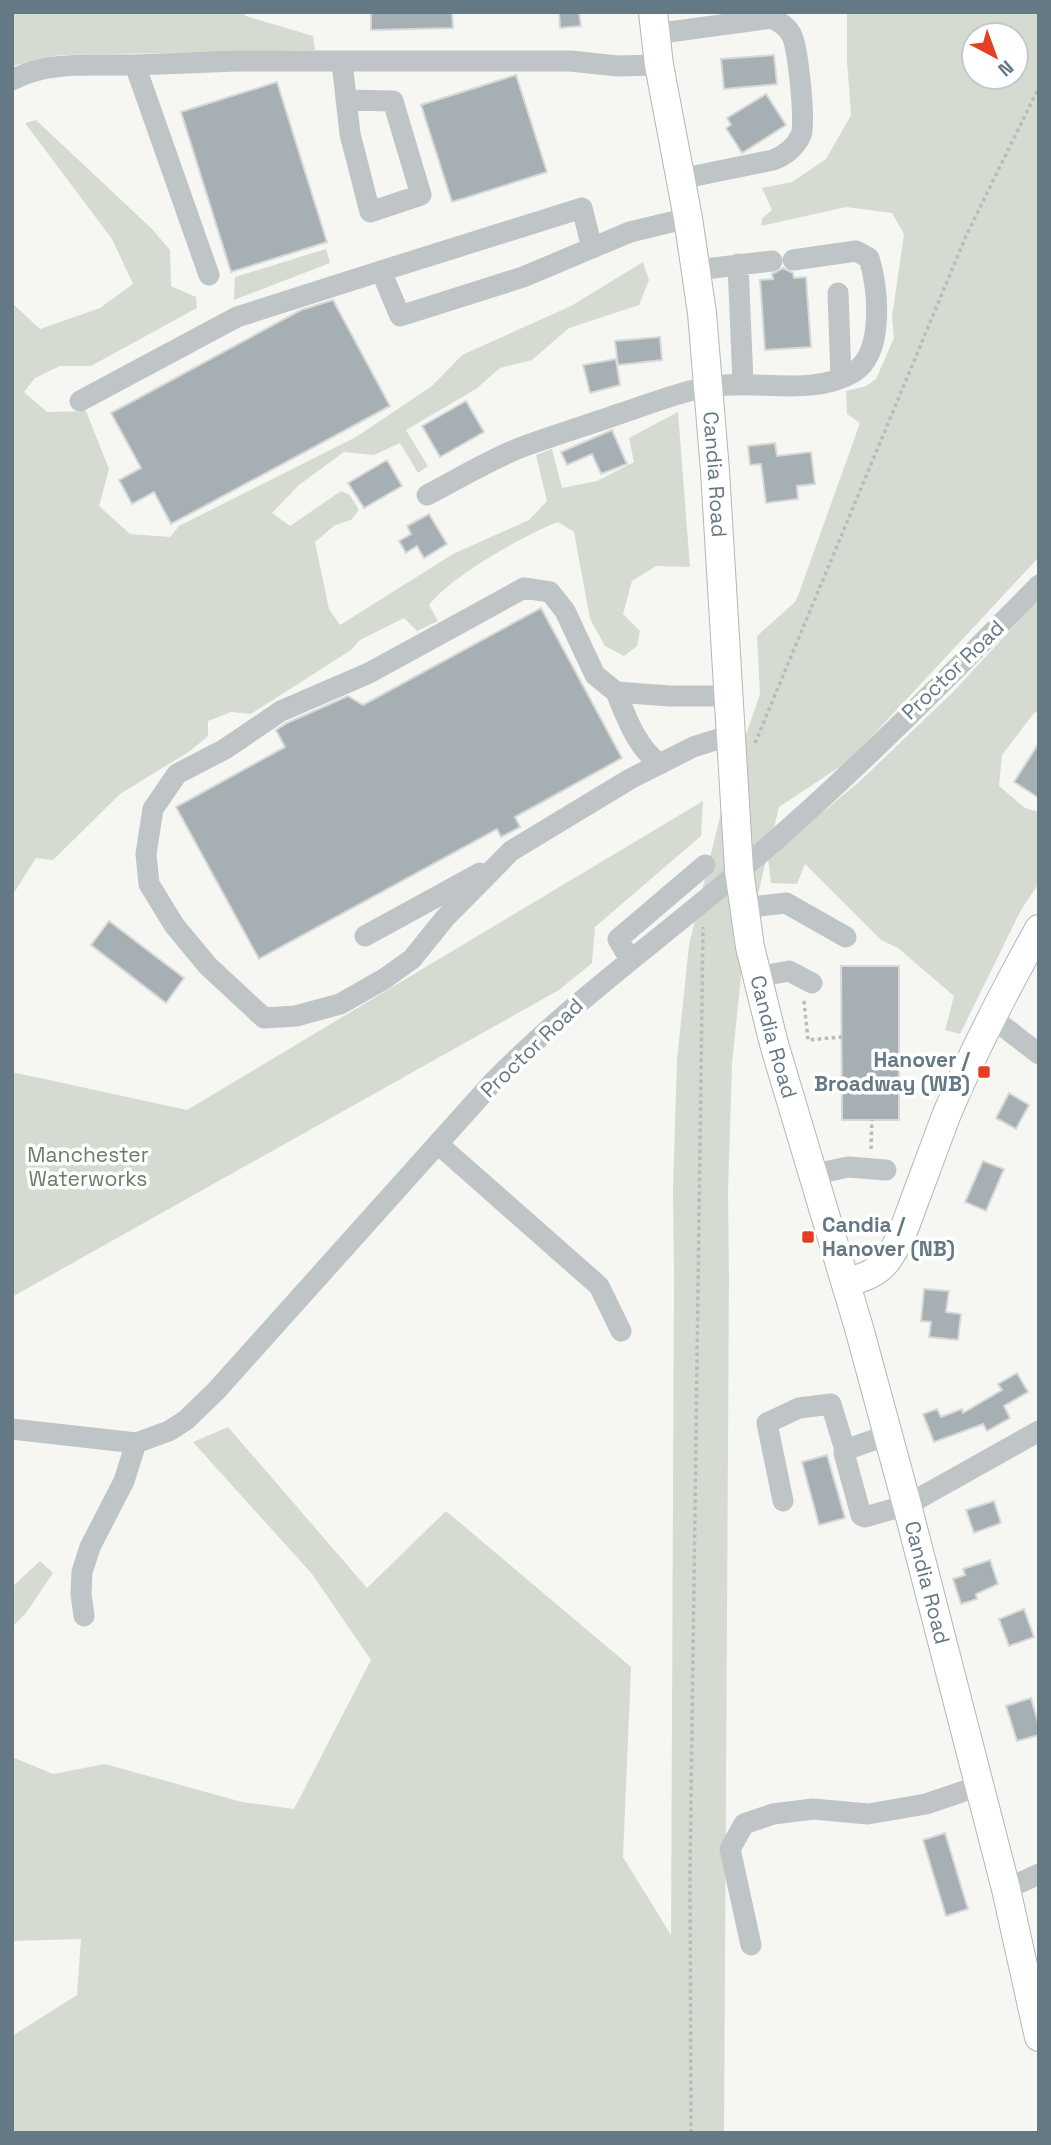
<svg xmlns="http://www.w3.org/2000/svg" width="1051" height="2145" font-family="'Space Grotesk',sans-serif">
	<rect width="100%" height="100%" fill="#f6f6f3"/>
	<path fill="#d6dbd2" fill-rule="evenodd" d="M12,12H242L246,16L313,36L315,50L60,55L12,66Z
		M847,12H1039V557L850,760L779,807L743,956L732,1064L728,1192L729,1277L724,2133H12V2036L77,1995L81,1939L12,1941V1757L53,1774L105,1764L242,1802L294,1809L371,1660L312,1574L193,1442L228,1427L367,1588L446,1511L631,1667L623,1857L671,1935L674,1276L673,1190L677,1060L689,945L725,796L760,694L757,636L795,602L799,593L860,423L847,414L846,391L866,386L876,379L894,338L892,317L904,234L892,213L846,207L761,226L762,218L772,210L762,188L792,182L826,159L851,115L847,61ZM974,35H1016V77H974Z
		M36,120L152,229L170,250L171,286L196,297L197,308L91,366H60L35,378L24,392L47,412L86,411L109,469L99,506L130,534L170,537L179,526L356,437L432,386L462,355L571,306L643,262L649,280L639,305L569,328L532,360L500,368L476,389L406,430L428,466L418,473L400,443L374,455L344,452L299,485L272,513L290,526L341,491L350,495L359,510L351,520L335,525L315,542L329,609L340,625L453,554L529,520L547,501L536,455L552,449L562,488L597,481L634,462L629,438L678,412L690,567L656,566L632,581L623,614L640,631L637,646L624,656L605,646L590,619L574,532L558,522C522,536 452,576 429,605L438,621L417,631L404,618L360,640L351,650L251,714L231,712L208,721V736L190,751L120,794L53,860L36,858L12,896V303L40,329L100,308L133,284L112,239L25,123Z
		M326,249L330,263L234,300L235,277Z
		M1039,599V711L1034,713L1002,755L999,786L1025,808L1039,812V883L1021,910L960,1034L945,1030L954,996L898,948L881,940L805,864L797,884L771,883L768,857L859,782L953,692Z
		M703,801L701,836L595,927L592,963L559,990L12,1297V1072L187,1110Z
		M40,1561L53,1573L26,1613L12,1627V1587Z"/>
	<path fill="#a6b0b4" stroke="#d8d8d6" stroke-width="2" d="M371,12H452L453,28L371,30Z
		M559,12H579L581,26L560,28Z
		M774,55L777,84L724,89L721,59Z
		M516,75L547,172L452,202L421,105Z
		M277,82L327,242L231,272L181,112Z
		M766,94L786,125L742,153L726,128L731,125L727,118Z
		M783,268L793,273L794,278L806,277L811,347L765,350L760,280L773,279L772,274Z
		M333,300L390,406L171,524L154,492L132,504L119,480L141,468L111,413L301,310Z
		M660,337L662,360L618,365L615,341Z
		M616,359L620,385L590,393L583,365Z
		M466,401L484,432L440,457L422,426Z
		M612,430L627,464L601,474L592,454L567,465L561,452Z
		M775,443L777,456L811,452L815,484L797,486L798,499L766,503L761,464L750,465L748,446Z
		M387,460L402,486L364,508L348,483Z
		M429,514L447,544L424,558L417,546L406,553L399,541L411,534L407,526Z
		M541,608L622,758L515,817L520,827L501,837L497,829L259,959L176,807L285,747L276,730L287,723L348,696L363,705Z
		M1039,743V798L1014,782Z
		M109,921L184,978L166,1003L91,945Z
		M841,966H899V1120H842Z
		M1009,1093L1029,1105L1016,1129L996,1118Z
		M983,1161L1004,1169L986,1211L965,1202Z
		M924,1289L949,1291L946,1312L961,1314L958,1340L929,1337L931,1322L921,1321Z
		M1017,1373L1028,1392L1004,1406L1010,1418L987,1431L983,1424L934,1442L923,1414L937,1409L941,1417L962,1409L963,1413L1002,1390L998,1384Z
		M827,1455L845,1518L819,1525L802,1462Z
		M994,1501L1001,1523L974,1533L966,1510Z
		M990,1560L998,1584L976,1594L977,1599L961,1604L953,1579L965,1575L963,1569Z
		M1024,1609L1034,1637L1009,1646L999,1619Z
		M1031,1698L1039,1726V1735L1017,1741L1006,1706Z
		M945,1833L968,1909L946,1916L923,1840Z"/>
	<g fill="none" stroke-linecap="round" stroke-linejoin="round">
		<defs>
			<g id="major">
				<path id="s1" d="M653,12L659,65L688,218L702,313L715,471L739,870L750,947L774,1044L859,1328L907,1505L1006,1889L1039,2037"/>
				<path d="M846,1283C861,1278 877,1274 887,1260C900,1243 907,1221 914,1202C925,1173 935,1145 946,1116C973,1051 1005,990 1039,929"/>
			</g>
		</defs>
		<use href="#major" stroke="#b1b7ba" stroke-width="30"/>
		<path stroke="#b7bbbe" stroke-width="3.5" stroke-dasharray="3.5 3.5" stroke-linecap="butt" d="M755,743L966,236L1039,87
			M804,1001L808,1040L842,1037
			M871,1149L872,1120
			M691,2133L690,1872L703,927"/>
		<path stroke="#bfc4c7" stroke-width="21" d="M654,34L772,18C781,23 788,27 792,36C798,49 806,123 801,135C795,148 786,155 773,160L680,179
			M342,62L350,134L370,212L421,195L393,101L346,100
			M12,80C48,60 95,66 135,65
			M592,248L582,208L381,271L400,316L523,277L630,232L688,218
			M738,264L743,383
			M696,270L772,261
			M209,275L135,65L237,61H571L617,66L659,65
			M838,293L841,377
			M80,401L237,317L381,271
			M427,495C458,479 489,460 522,447C554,435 588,425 622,413C650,404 678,392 708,387C754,378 811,398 854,372C885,352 878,288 869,258L856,251L793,260
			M616,692C626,717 637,748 660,764
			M729,696H670L616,692L595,675L565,611L550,592L524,588L369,673L281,711L225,749L177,774L153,809L146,854L149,884L174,925L208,966L264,1018L296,1016L340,1004L384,979L412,959L445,918L511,851L630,779L693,747L731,735
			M743,908L786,903L846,937
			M365,936L480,873
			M630,960L618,939L705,865
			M757,977L789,971L812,983
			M991,1017L1039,1054
			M438,1144L599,1286L621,1331
			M811,1175L848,1167L886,1170
			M12,1429L136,1443L169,1431L186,1420L216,1391L494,1081C561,1013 637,956 711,895C827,800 934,692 1039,585
			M845,1450L888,1435
			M783,1501L767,1423L799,1408L831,1404L845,1450L844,1453L861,1515L865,1517L907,1505L1039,1431
			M84,1616L81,1594L82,1572L90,1547L124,1481L136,1443
			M1006,1889L1039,1874
			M751,1945L730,1849L744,1824L773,1814L813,1809L868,1814L926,1804L979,1786"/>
		<use href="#major" stroke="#fff" stroke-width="28"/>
	</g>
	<g fill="#e43f25" stroke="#fff" stroke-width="2.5">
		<rect x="977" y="1065" width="14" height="14" rx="3.5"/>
		<rect x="801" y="1230" width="14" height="14" rx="3.5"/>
	</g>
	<g text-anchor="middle" stroke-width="7" stroke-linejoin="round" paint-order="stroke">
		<g font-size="21" fill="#657984" stroke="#fff">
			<text dy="7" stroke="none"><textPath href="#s1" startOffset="467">Candia Road</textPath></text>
			<text transform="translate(953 670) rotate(-44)" y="7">Proctor Road</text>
			<text dy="7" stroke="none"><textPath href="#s1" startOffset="1034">Candia Road</textPath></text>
			<text transform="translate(532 1048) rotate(-44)" y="7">Proctor Road</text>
			<text dy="7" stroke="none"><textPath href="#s1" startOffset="1601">Candia Road</textPath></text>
		</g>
		<g font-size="21" font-weight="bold" fill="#657984" stroke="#fff" text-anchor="end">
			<text x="970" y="1067">Hanover /<tspan x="970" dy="24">Broadway (WB)</tspan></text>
			<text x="822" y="1232" text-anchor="start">Candia /<tspan x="822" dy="24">Hanover (NB)</tspan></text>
		</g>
		<g font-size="21" fill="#6b7b64" stroke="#fff">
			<text x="88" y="1162">Manchester<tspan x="88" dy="24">Waterworks</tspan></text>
		</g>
	</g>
	<rect width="1051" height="2145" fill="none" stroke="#657984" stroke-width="28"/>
	<g transform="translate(995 56) rotate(139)"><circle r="33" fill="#ffffff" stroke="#c1c9ce" stroke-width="2"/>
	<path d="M0-5L12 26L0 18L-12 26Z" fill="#e43f25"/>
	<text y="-10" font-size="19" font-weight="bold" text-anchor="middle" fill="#657984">N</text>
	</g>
</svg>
